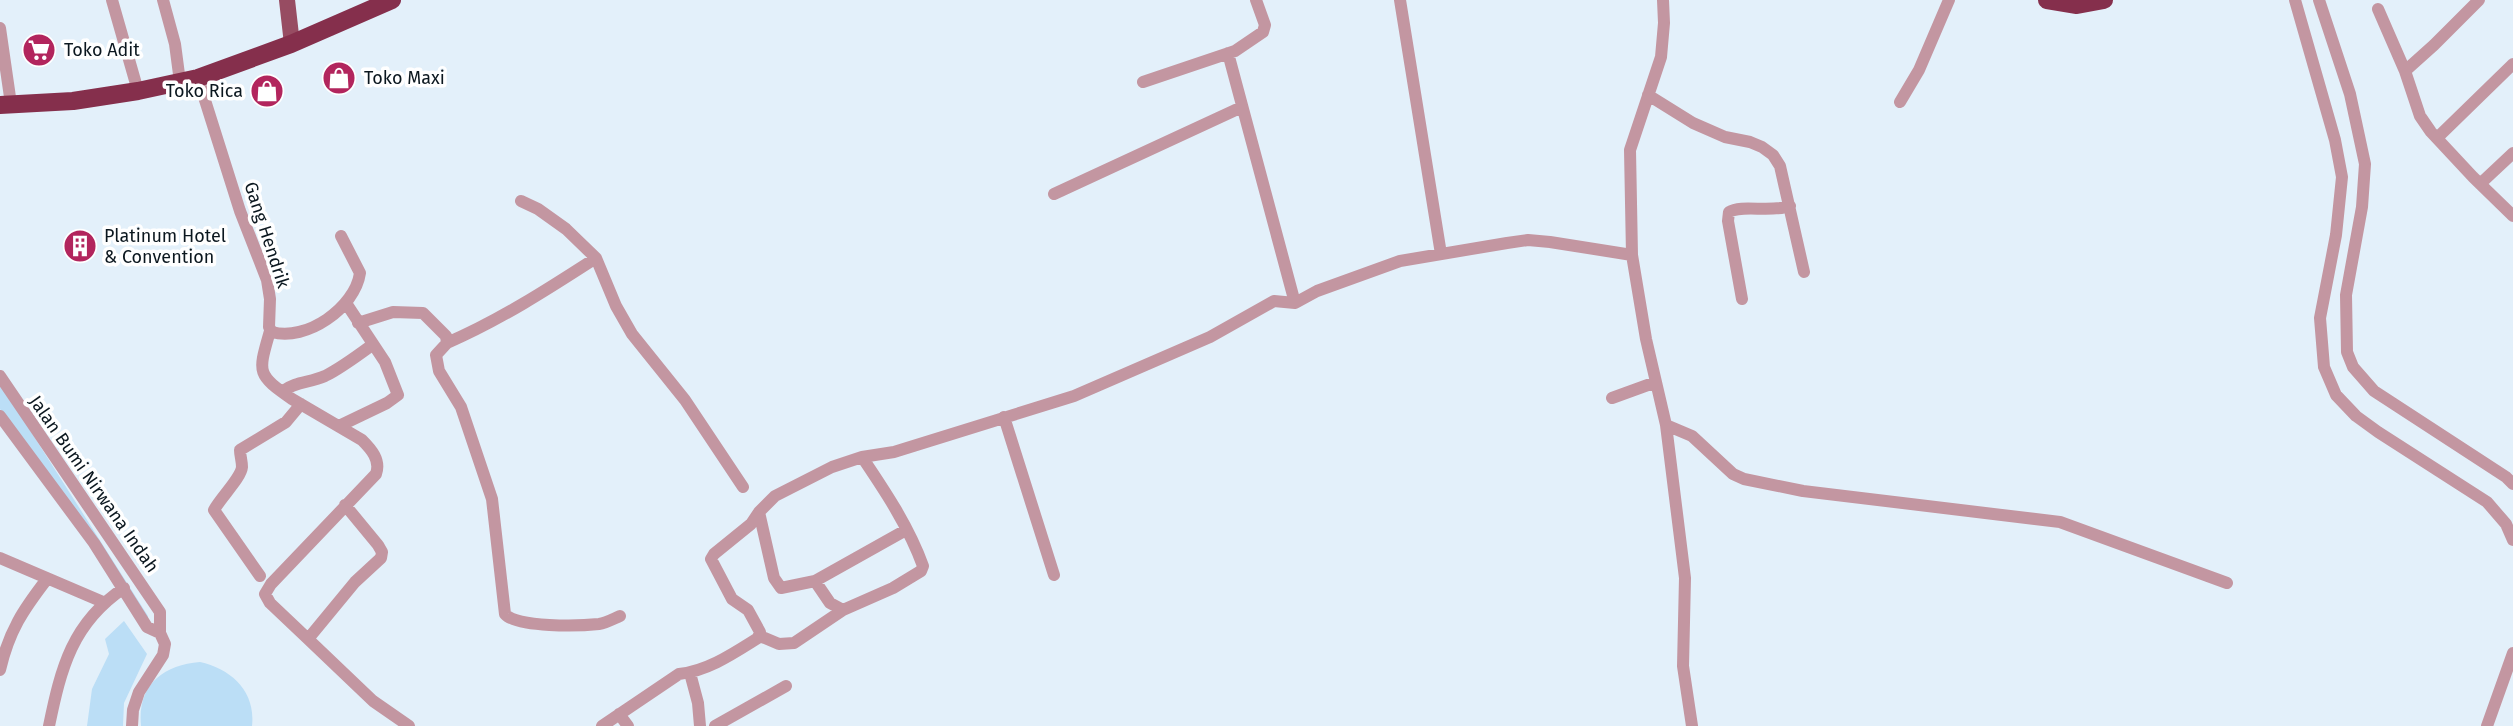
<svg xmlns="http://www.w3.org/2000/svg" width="2513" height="726" font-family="'Fira Sans',sans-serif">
	<rect width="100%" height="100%" fill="#e3f0fa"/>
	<path fill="#bbdef6" d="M0,383L148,616L147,624L139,622L0,409Z
		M124,621L147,654L124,703L123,726H87L92,689L109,654L105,639Z
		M200,662C231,669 256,691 252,726H141C137,686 162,665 200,662Z"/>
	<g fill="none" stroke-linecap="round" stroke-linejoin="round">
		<path stroke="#c396a1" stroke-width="12" d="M112,0L138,91
			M163,0L175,44L180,82
			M1400,0L1441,254
			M1663,0L1664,23L1661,57L1630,150L1632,255L1646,339L1666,425L1685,578L1683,666L1692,726
			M2295,0L2335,140L2342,177L2336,235L2320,318L2324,367L2336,395L2356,416L2378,432L2487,502L2506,524L2513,540
			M2319,0L2350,94L2365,164L2362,207L2346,295L2347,352L2353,367L2374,391L2506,477L2513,484
			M2378,9L2405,71L2420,116L2431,132L2473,177L2513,216
			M0,28L11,104
			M1228,53L1295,303
			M2405,71L2434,45L2479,0
			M198,78L240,211L267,280L270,299L269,327L272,332C306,342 355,308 360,273L341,236
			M1143,82L1235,51L1263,32L1265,25L1256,0
			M1648,95L1693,123L1725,137L1750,142L1762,147L1773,155L1780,166L1804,272
			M1900,102L1919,70L1949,0
			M2437,138L2513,64
			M2480,184L2513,153
			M1054,194L1242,107
			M521,201L538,209L566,229L596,258L616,306L632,334L685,400L743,487
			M1742,299L1728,221L1729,212C1742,204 1770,213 1790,206
			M358,323L393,312L423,313L446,336L447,343L436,355L439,371L461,407L492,499L505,614C517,628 580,626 599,624C606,623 613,619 620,616
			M270,331C258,373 256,374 292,399L362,440C371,449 381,460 376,474L271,584L265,594L270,603L308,639
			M447,343C500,320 548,289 596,258
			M0,376L160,612V633L147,627L94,543L0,416
			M283,391C296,381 310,383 325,376C341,368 357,356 372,345
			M1612,398L1656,382
			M1004,417L1054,575
			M1666,425L1692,436L1733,474L1744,479L1803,491L2060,522L2227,583
			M339,426L387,403L398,395L385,362L346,303
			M345,505L378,545L382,552L381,558L355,582L308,639L373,701L409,726
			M759,512L774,578L781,588L815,581L830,603L843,610L893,588L921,571L923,566C909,527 885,491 862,457
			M0,558L103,602
			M260,576L214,510C221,497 241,478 242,467C242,461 240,455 240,450L286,422L301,404
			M815,581L906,530
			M760,636L779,644L794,643L843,610
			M0,670C9,631 23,610 47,579
			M690,673L698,703L700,726
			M619,714L628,726
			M49,726C61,668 72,623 124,588
			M132,726L133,710L139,692L163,655L165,644L160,633
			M602,726L679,674C708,671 734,653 758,638L760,632L748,610L732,599L711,559L714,554L751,524L759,512L775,496L832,467L862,457L894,452L1074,396L1210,337L1274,301L1295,303L1317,291L1400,261L1507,243L1528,240L1550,242L1632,255
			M715,726L786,686
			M2487,726L2513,653"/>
		<path stroke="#974c62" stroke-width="16" d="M287,0L292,44"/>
		<path stroke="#852f4c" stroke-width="18" d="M2047,0L2077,5L2104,0
			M0,105L73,101L138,91L198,78L291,44L392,0"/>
	</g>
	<defs>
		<symbol id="supermarket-disc" viewBox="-11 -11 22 22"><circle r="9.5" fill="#b2255d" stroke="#fff"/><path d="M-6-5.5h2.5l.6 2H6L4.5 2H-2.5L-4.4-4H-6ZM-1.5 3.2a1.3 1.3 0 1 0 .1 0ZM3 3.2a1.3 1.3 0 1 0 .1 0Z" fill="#fff"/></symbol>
		<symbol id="shop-disc" viewBox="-11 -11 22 22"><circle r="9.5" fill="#b2255d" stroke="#fff"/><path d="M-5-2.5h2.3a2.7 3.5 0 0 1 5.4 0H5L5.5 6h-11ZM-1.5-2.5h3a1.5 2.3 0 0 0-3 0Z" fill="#fff"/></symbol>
		<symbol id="building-disc" viewBox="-11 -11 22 22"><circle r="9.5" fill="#b2255d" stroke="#fff"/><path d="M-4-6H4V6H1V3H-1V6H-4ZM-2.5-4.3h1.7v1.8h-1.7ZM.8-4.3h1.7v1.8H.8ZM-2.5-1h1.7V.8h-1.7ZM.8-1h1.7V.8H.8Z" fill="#fff"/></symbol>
	</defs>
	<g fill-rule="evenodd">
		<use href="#supermarket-disc" x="20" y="31" width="38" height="38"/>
		<use href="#shop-disc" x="320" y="59" width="38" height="38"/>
		<use href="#shop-disc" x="248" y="72" width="38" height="38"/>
		<use href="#building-disc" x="61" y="227" width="38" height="38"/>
	</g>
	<g text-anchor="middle" stroke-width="7" stroke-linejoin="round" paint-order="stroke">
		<g font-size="18" fill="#0b171f" stroke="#fff" text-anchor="start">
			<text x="64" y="56">Toko Adit</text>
			<text x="364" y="84">Toko Maxi</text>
			<text x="243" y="97" text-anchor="end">Toko Rica</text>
			<text x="104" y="242">Platinum Hotel<tspan x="104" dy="21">&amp; Convention</tspan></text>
		</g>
		<g font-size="18" fill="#0b171f" stroke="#fff">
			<text transform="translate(267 235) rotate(72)" y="6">Gang Hendrik</text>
			<text transform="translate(94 484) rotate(55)" y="6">Jalan Bumi Nirwana Indah</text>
		</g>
	</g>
</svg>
